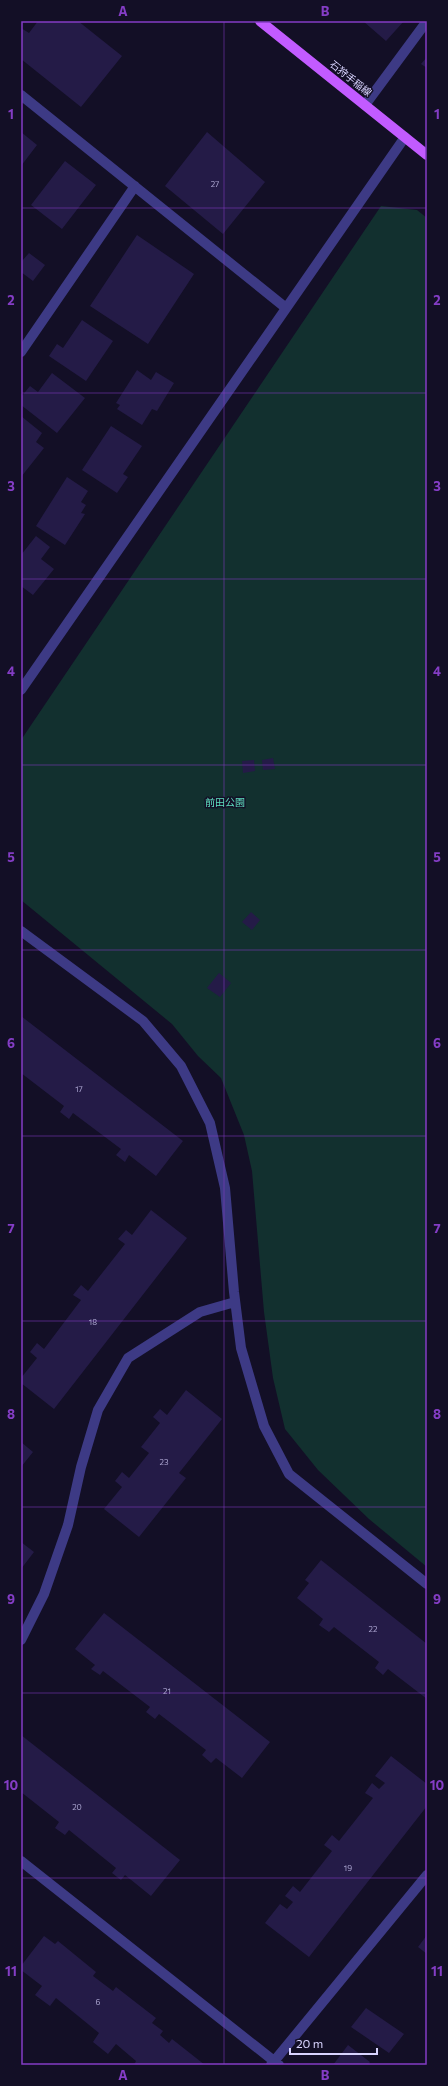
<svg xmlns="http://www.w3.org/2000/svg" width="448" height="2086" font-family="Commissioner,'Noto Sans JP',sans-serif">
	<rect width="100%" height="100%" fill="#130f26"/>
	<path fill="#12302f" d="M381,206L417,210L427,218V1567L369,1519L318,1470L285,1429L273,1378L264,1312L252,1171L244,1135L221,1078L198,1056L172,1024L21,900V740Z"/>
	<path fill="#241b47" d="M38,21H78L122,56L81,107L21,59V28L29,33Z
		M363,21H404L386,41Z
		M427,57V68L421,64Z
		M21,132L37,145L21,166Z
		M207,132L265,182L223,234L165,186Z
		M65,161L96,185L62,229L31,205Z
		M137,235L194,274L148,344L90,306Z
		M29,253L45,265L33,281L21,272V260L22,261Z
		M82,320L113,341L86,381L49,356L57,344L63,348Z
		M137,370L151,380L156,372L174,383L157,411L152,409L142,425L117,409L120,405L116,403Z
		M52,373L85,398L57,433L21,405V397L30,386L38,392Z
		M21,416L42,433L36,442L44,448L21,477Z
		M111,426L142,446L123,474L128,477L117,493L82,470Z
		M67,477L88,491L81,502L86,505L81,513L85,514L65,545L36,526Z
		M36,536L50,547L41,559L54,569L33,595L21,586V555Z
		M273,758L275,769L263,770L262,760Z
		M254,760L255,771L243,773L242,761Z
		M251,912L260,920L252,930L242,922Z
		M219,973L231,983L220,997L207,988Z
		M21,1016L183,1141L156,1176L129,1155L125,1162L116,1155L121,1149L73,1113L69,1119L60,1112L64,1106L21,1073Z
		M151,1210L187,1238L54,1409L21,1383V1378L37,1358L30,1352L37,1343L44,1349L81,1300L73,1295L81,1285L88,1291L125,1244L118,1239L126,1230L132,1235Z
		M186,1390L222,1419L179,1473L186,1478L139,1537L104,1509L122,1487L115,1481L122,1472L129,1478L149,1453L141,1447L160,1423L153,1417L160,1409L167,1415Z
		M21,1442L33,1452L21,1467Z
		M21,1542L34,1552L21,1569Z
		M321,1560L427,1644V1699L388,1669L383,1675L375,1668L379,1662L334,1627L329,1632L319,1625L323,1619L297,1598L309,1583L305,1580Z
		M104,1613L270,1742L242,1778L216,1758L211,1763L202,1755L206,1750L159,1714L155,1719L146,1712L150,1707L103,1671L100,1675L91,1669L95,1665L75,1649Z
		M21,1735L180,1860L151,1896L125,1875L121,1880L112,1873L116,1868L69,1830L65,1835L55,1828L59,1822L21,1792Z
		M391,1756L427,1784V1806L309,1957L265,1923L280,1904L287,1909L293,1902L285,1896L293,1886L300,1892L332,1851L324,1845L332,1835L339,1841L373,1798L365,1793L372,1783L379,1789L385,1783L375,1776Z
		M427,1935V1954L418,1947Z
		M44,1936L55,1944L58,1941L96,1972L93,1976L113,1991L116,1987L156,2018L152,2023L163,2031L160,2035L169,2043L172,2039L205,2065H134L136,2061L116,2044L108,2054L93,2042L99,2033L56,1998L50,2006L35,1995L42,1986L21,1970V1966Z
		M366,2008L404,2034L389,2053L351,2027Z
		M348,2045L370,2062L368,2065H333Z"/>
	<g fill="none" stroke-linecap="round" stroke-linejoin="round">
		<path stroke="#3d3a85" stroke-width="10" d="M21,95L286,308
			M365,105L427,21
			M21,352L135,186
			M21,690L405,137
			M21,931L143,1021L181,1066L210,1123L225,1188L234,1292L241,1348L264,1426L289,1474L427,1584
			M21,1640L44,1594L68,1525L81,1467L98,1410L128,1358L200,1312L235,1302
			M21,1861L279,2065
			M271,2065L427,1875"/>
		<path stroke="#c25bff" stroke-width="10" d="M260,21L427,155"/>
	</g>
	<path fill="none" stroke="#843dc5" stroke-width="1" stroke-opacity="0.55" d="M224,21V2065M21,208H427M21,393H427M21,579H427M21,765H427M21,950H427M21,1136H427M21,1321H427M21,1507H427M21,1693H427M21,1878H427"/>
	<g text-anchor="middle" stroke-width="3" stroke-linejoin="round" paint-order="stroke">
		<g font-size="8" fill="#aca6d1">
			<text x="215" y="187">27</text>
			<text x="79" y="1092">17</text>
			<text x="93" y="1325">18</text>
			<text x="164" y="1465">23</text>
			<text x="373" y="1632">22</text>
			<text x="167" y="1694">21</text>
			<text x="77" y="1810">20</text>
			<text x="348" y="1871">19</text>
			<text x="98" y="2005">6</text>
		</g>
		<g font-size="10" fill="#d9d4ff" stroke="#130f26">
			<text transform="translate(351 78) rotate(39)" y="4">石狩手稲線</text>
		</g>
		<g font-size="10" fill="#5fe0c0" stroke="#130f26">
			<text x="225" y="806">前田公園</text>
		</g>
	</g>
	<rect width="448" height="2086" fill="none" stroke="#130f26" stroke-width="44"/>
	<path d="M290 2048v6h87v-6" fill="none" stroke="#d9d4ff" stroke-width="2"/>
	<text x="296" y="2048" font-size="12" fill="#d9d4ff" stroke="#130f26" stroke-width="3" paint-order="stroke">20 m</text>
	<rect x="22" y="22" width="404" height="2042" fill="none" stroke="#843dc5" stroke-width="1.5"/>
	<g font-size="13" text-anchor="middle" font-weight="bold" fill="#843dc5">
		<text x="123" y="16">A</text>
		<text x="325" y="16">B</text>
		<text x="11" y="119">1</text>
		<text x="437" y="119">1</text>
		<text x="11" y="305">2</text>
		<text x="437" y="305">2</text>
		<text x="11" y="491">3</text>
		<text x="437" y="491">3</text>
		<text x="11" y="676">4</text>
		<text x="437" y="676">4</text>
		<text x="11" y="862">5</text>
		<text x="437" y="862">5</text>
		<text x="11" y="1048">6</text>
		<text x="437" y="1048">6</text>
		<text x="11" y="1233">7</text>
		<text x="437" y="1233">7</text>
		<text x="11" y="1419">8</text>
		<text x="437" y="1419">8</text>
		<text x="11" y="1604">9</text>
		<text x="437" y="1604">9</text>
		<text x="11" y="1790">10</text>
		<text x="437" y="1790">10</text>
		<text x="11" y="1976">11</text>
		<text x="437" y="1976">11</text>
		<text x="123" y="2080">A</text>
		<text x="325" y="2080">B</text>
	</g>
</svg>
